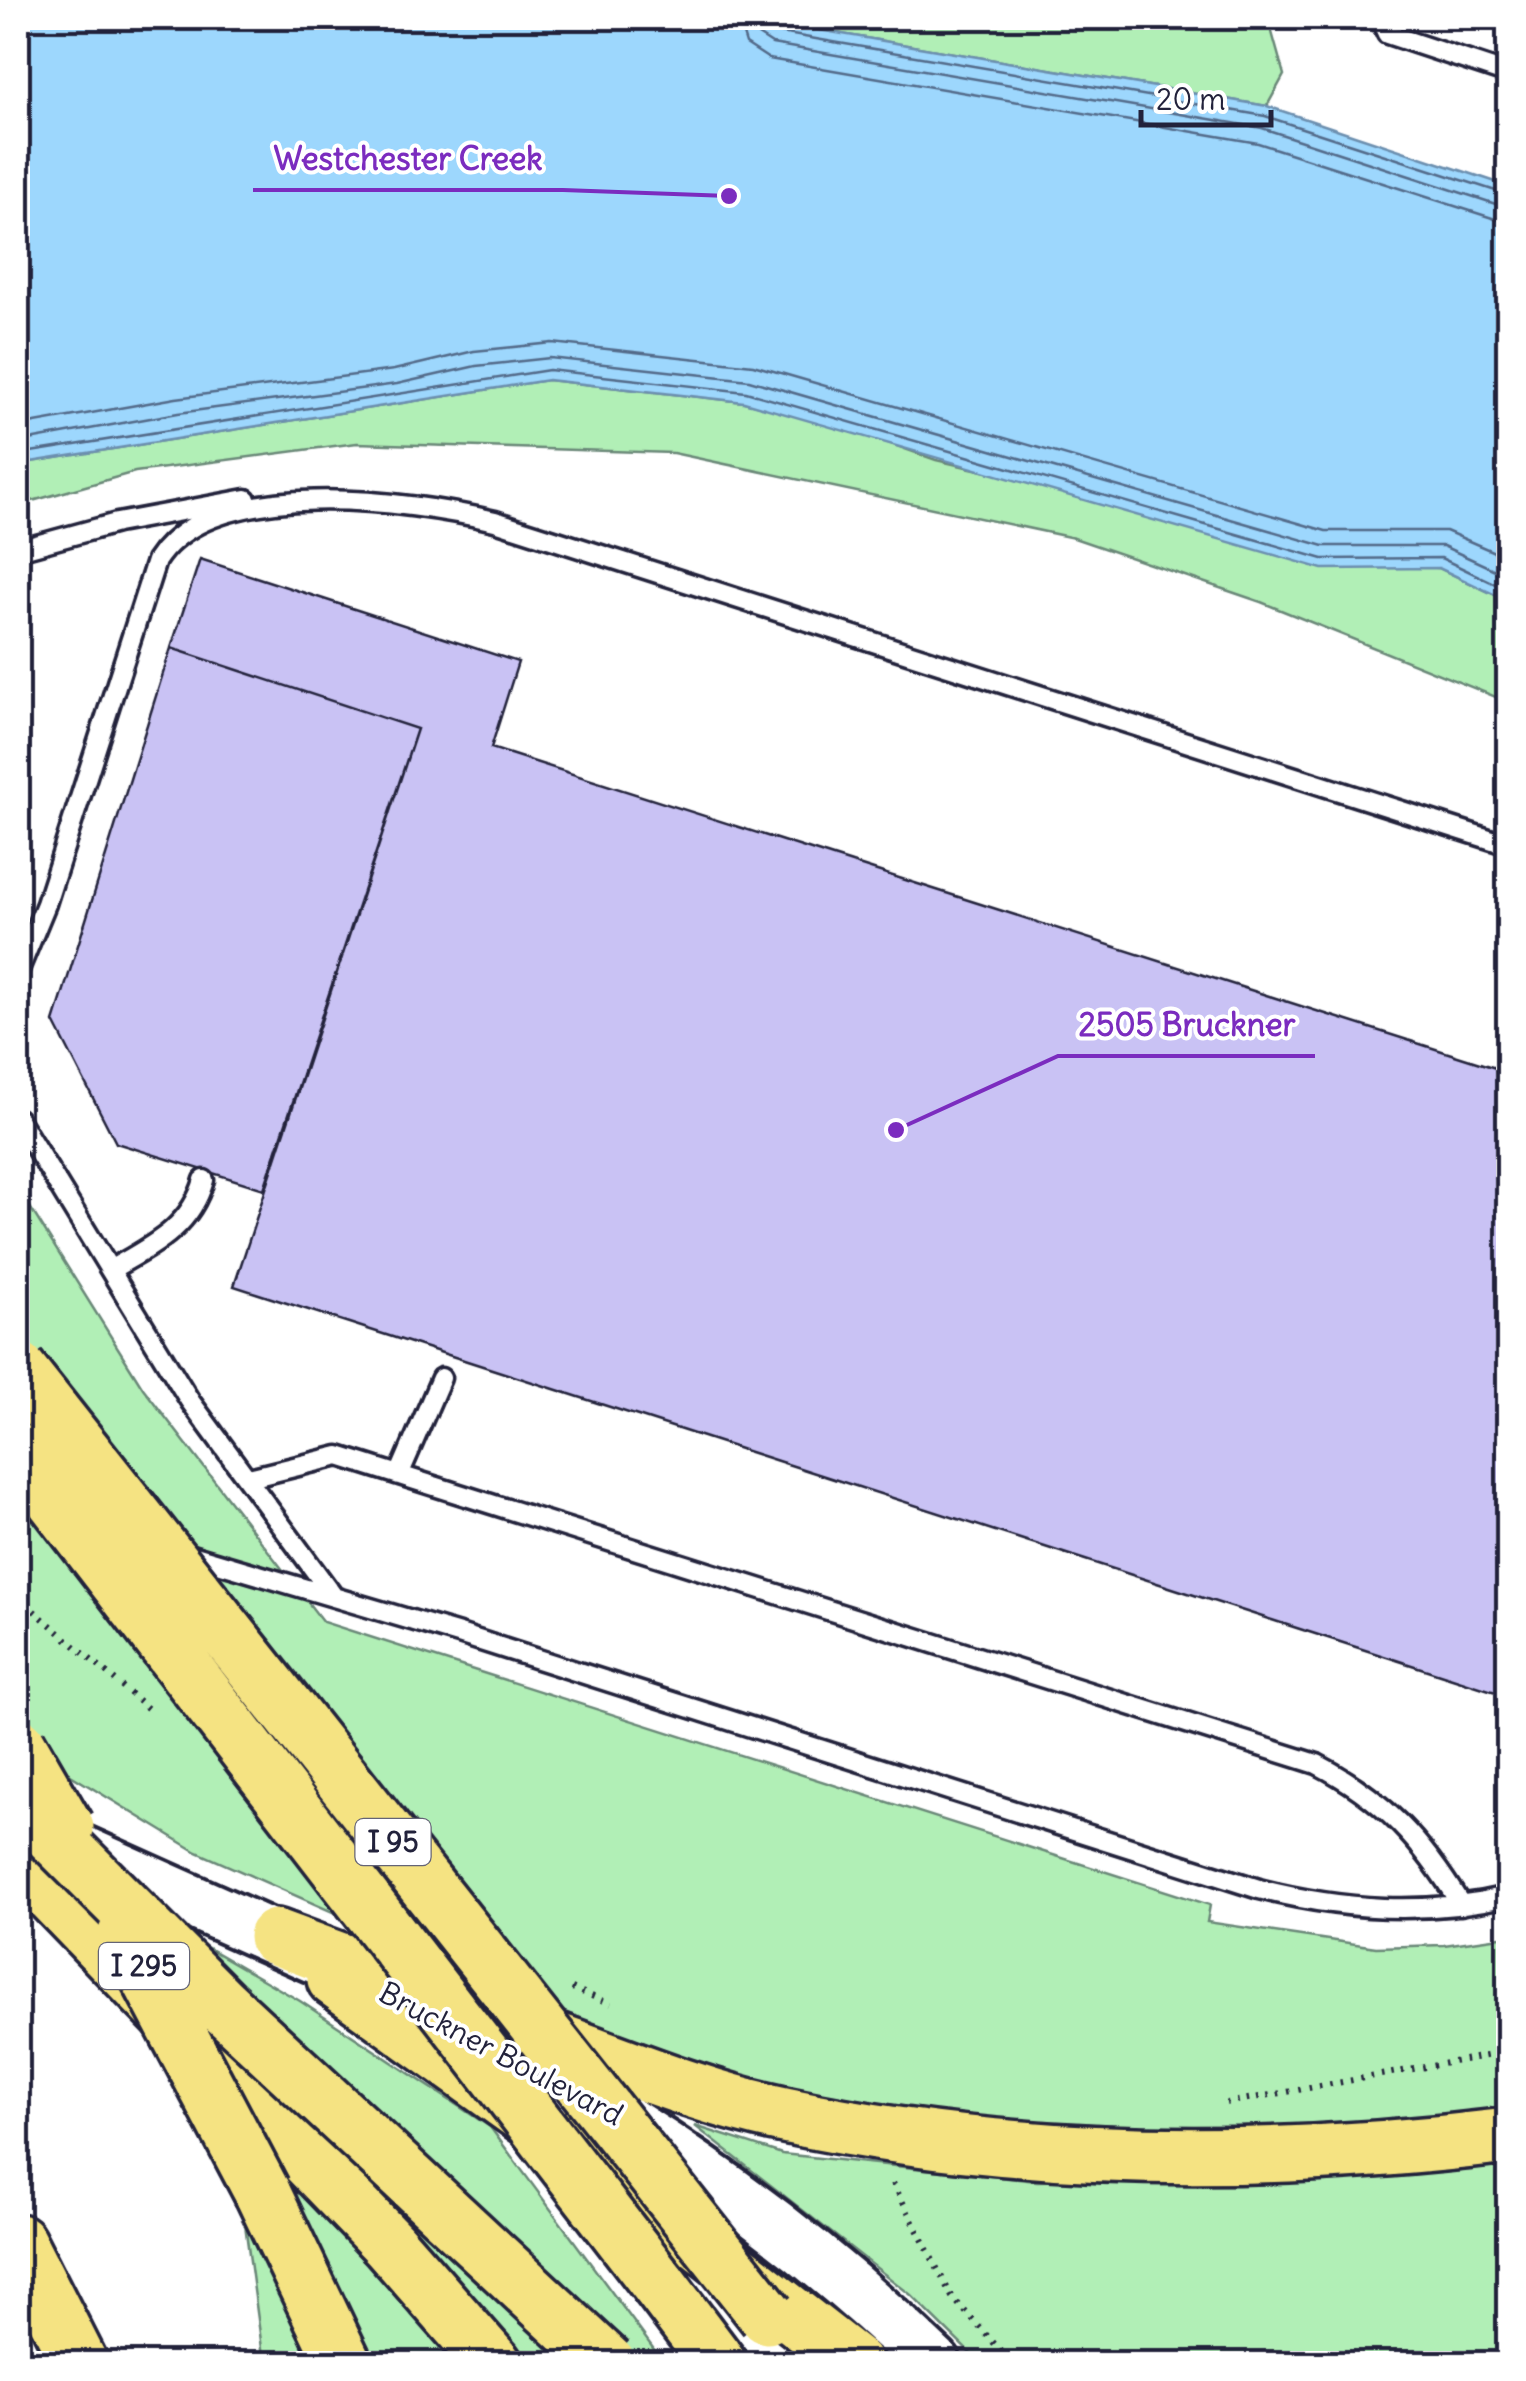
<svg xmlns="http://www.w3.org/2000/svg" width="1526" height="2381" font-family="Delius,sans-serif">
	<rect width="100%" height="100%" fill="#fff"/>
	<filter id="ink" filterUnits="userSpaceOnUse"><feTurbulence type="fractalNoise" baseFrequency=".01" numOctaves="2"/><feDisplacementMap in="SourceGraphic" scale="20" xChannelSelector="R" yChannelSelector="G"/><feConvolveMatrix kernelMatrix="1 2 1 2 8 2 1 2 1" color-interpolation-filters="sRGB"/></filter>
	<g filter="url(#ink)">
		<path fill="#b1efb6" stroke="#6a8878" stroke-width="2.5" d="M748,18H1268L1284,75L1267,106Z
			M547,380L744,402L843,427L936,460L1389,565L1439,568L1508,601V702L1261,602L1074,538L673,453L357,443L135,472L18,505V464Z
			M18,1188L143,1388L323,1622L1210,1905L1207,1922L1376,1947L1444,1945L1508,1936V2108L1283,2130L1196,2132L961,2118L688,2069L197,1852L18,1743Z
			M66,1866L300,2001L490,2127L664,2363H264L212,1984Z
			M695,2126L782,2154L1037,2181L1455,2171L1508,2163V2363H980L911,2295Z"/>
		<path fill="#9dd7fd" stroke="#6c8faf" stroke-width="2.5" d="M18,18H748L1267,106L1508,186V601L1439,568L1323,569L744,402L548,380L18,464Z"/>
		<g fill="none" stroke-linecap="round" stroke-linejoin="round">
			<path stroke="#536a89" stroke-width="2.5" d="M738,18L746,44L769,59L1258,143L1508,223
				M753,18L758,35L772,44L1262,128L1508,208
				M766,18L767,27L775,32L1265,116L1508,195
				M18,426L176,398L394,370L474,351L552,343L753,365L1326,531H1446L1508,558
				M18,442L178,413L397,384L476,366L550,358L749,380L1324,546H1443L1508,576
				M18,454L549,370L746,392L1323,559L1441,558L1508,590"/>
		</g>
		<path fill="#c9c2f4" stroke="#22223b" stroke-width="2.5" d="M200,559L518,662L491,748L1508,1072V1696L234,1286L417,729L171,648Z
			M171,648L417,729L264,1189L116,1143L54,1022Z"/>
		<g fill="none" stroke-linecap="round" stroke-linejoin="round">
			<defs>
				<path id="service" d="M1380,18L1387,34L1508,74
					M18,550L117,523L246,499
					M18,972L46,904L156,561C212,473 409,501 495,521L1508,845
					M18,1119L190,1401L334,1597
					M110,1270C151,1246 190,1229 204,1180
					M399,1475L441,1378
					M249,1478L339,1456L1317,1764C1383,1798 1423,1842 1461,1905
					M181,1552L459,1634L1259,1889C1342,1910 1424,1916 1508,1896"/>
				<path id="secondary" d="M61,1843L314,1956
					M460,2029C635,2117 793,2227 934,2364"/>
				<path id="motorway" d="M18,1860L389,2244L494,2364
					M276,1937C371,1972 466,2007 560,2042C634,2069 707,2099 784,2115C1020,2165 1270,2165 1508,2136
					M335,1979L671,2220L855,2364
					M262,2192L344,2364
					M18,2242L80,2364
					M658,2283L719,2364"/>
			</defs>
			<use href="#service" stroke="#22223b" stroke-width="25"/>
			<use href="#secondary" stroke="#22223b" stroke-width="60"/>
			<use href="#motorway" stroke="#22223b" stroke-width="62"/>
			<path stroke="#22223b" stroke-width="6" stroke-dasharray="2.5 8" stroke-linecap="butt" d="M18,1597L153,1713
				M572,1988L611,2004
				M1226,2103L1508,2052
				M893,2183L952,2297L1013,2364"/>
			<use href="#service" stroke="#fff" stroke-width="18"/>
			<use href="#secondary" stroke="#fff" stroke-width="52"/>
			<use href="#motorway" stroke="#f5e382" stroke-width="55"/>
			<defs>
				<path id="motorway-bridge" d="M18,1369L767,2316
					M18,1452L658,2283
					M18,1745L66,1828
					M18,1801L221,2004L608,2364
					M126,1934L262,2192"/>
			</defs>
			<use href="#motorway-bridge" stroke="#22223b" stroke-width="62" stroke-linecap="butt"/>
			<use href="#motorway-bridge" stroke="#f5e382" stroke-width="55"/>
		</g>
	</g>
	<g text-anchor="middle" stroke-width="8" stroke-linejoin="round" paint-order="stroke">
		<g fill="#fff" stroke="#646476" stroke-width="2.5">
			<rect x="355.5" y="1819" width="75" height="46" rx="8"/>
			<rect x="99" y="1943" width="90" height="46" rx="8"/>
		</g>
		<g font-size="28" font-weight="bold" fill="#22223b">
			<text x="393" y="1852">I 95</text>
			<text x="144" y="1976">I 295</text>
		</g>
		<g font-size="30" fill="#22223b" stroke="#fff">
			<text transform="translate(501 2054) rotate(28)" y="10">Bruckner Boulevard</text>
		</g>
	</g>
	<path fill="none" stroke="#7b2cbf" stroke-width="4" d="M729 196L563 190H253M896 1130L1058 1056H1315"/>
	<g fill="#7b2cbf" stroke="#fff" stroke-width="4">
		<circle cx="729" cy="196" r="10"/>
		<circle cx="896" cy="1130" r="10"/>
	</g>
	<g font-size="32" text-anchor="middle" font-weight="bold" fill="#7b2cbf" stroke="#fff" stroke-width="8" stroke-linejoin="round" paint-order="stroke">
		<text x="408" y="170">Westchester Creek</text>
		<text x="1187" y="1036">2505 Bruckner</text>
	</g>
	<rect width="1526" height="2381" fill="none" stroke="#fff" stroke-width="60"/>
	<rect x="30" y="30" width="1466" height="2321" fill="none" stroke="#22223b" stroke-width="4" filter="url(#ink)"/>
	<path d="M1141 110v15h130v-15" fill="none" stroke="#22223b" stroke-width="5"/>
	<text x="1156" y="110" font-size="30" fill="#22223b" stroke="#ffffff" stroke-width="8" paint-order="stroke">20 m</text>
</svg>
